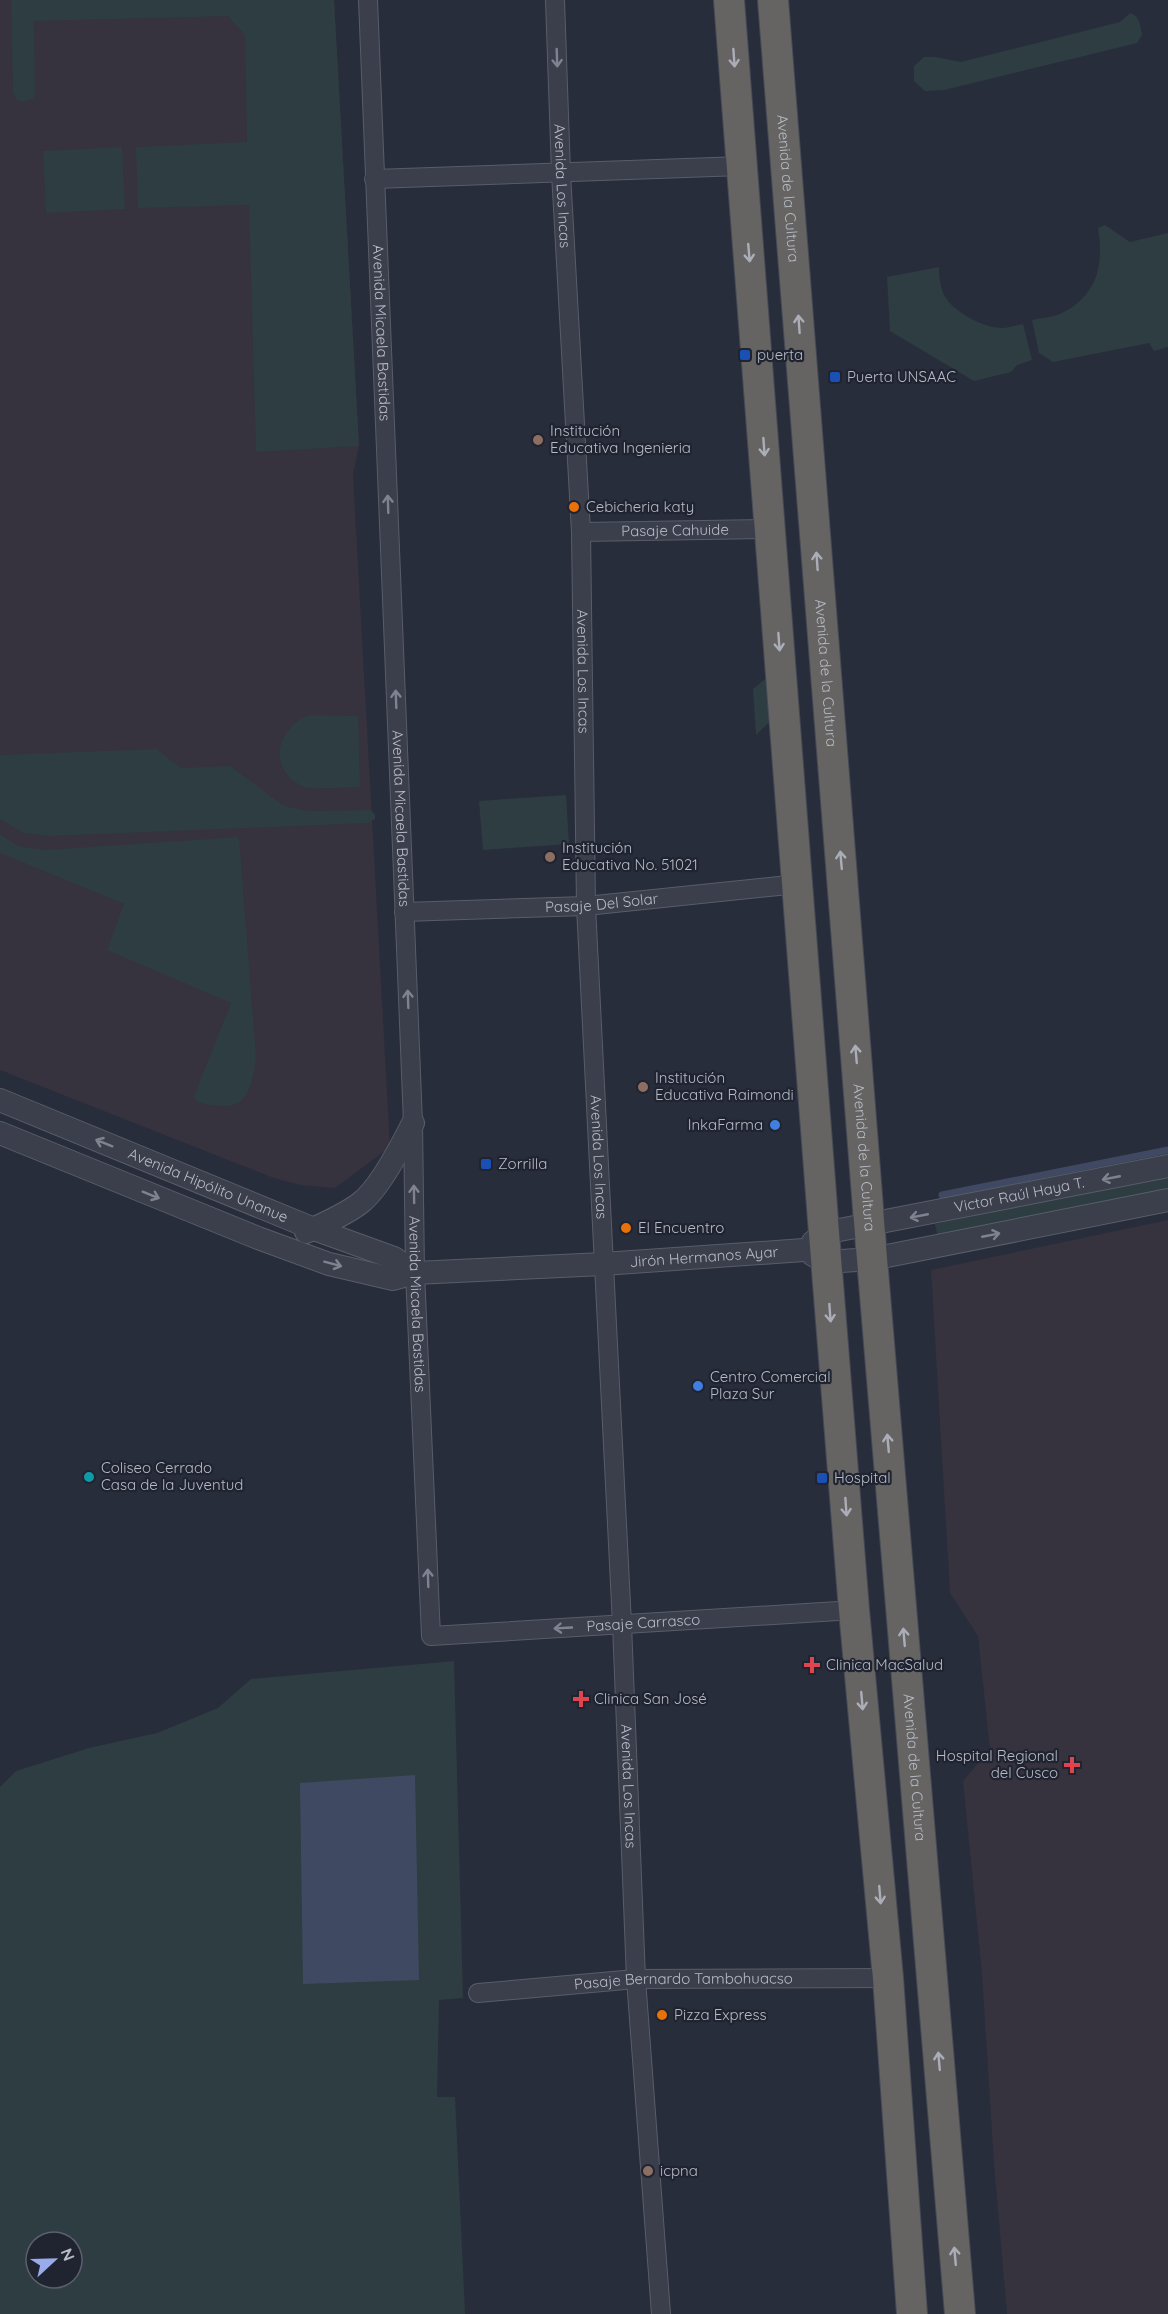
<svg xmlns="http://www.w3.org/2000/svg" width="1168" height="2314" font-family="Quicksand,sans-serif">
	<rect width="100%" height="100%" fill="#282d3b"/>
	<path fill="#36323e" d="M0,0H334L359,446L353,474L390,1147L335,1188L301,1185L274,1178L0,1070Z
		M1168,1220V2314H1007L994,2164L982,1974L963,1781L990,1749L978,1636L950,1593L931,1270Z"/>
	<path fill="#2e3d41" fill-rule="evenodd" d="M11,0H334L359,446L256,452L249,205L138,208L136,147L247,142L245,35L228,16L34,21L35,94L33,99L24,102L17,100L13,92Z
		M1130,13C1140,16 1140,25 1142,35L1137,43L944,90L925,91L914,81V66L924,57H935L961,62L1120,22Z
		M122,147L125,209L46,213L43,151Z
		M1105,225L1130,242L1168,233V347L1154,351L1149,343L1053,362L1039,353L1032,320C1042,318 1055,317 1064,312C1098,294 1104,263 1098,228Z
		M939,267C939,276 940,286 944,295C953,312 985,329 1004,328C1010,327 1017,325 1023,324L1032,360L1017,365L1011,372L974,381L890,331L887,277Z
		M769,676L772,719L756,735L753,689Z
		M308,715L358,716L360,787C348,787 312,790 304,787C267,771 275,730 308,715Z
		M157,749L181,768L230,766L284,806L309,811L371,810L375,815V819L368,823L49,836L23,833L0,819V755Z
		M566,795L569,844L483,850L479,801Z
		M0,834L18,846L44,850L239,837L256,1056C251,1099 244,1114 197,1102L194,1096L231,1003L107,950L124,904L0,853Z
		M1168,1175V1193L938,1238L935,1224Z
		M454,1661L463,1998L439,2000L437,2097H455L465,2314H0V1787L16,1771L89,1748L157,1733L218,1708L251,1679ZM36,2242H72V2278H36Z"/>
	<path fill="#404962" d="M415,1775L419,1980L303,1984L300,1783Z"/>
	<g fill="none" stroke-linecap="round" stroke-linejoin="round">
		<path stroke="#404962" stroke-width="7" d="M942,1195L1168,1150"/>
		<defs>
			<g id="minor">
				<path id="s1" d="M368,0L413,1123L415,1273L431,1636L854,1610"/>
				<path id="s2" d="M555,0L561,173L581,532L586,906L622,1624L636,1979L661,2314"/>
				<path d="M374,179L742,166"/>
				<path id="s3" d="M581,532L770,529"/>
				<path id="s4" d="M404,912L586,906L798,884"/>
				<path id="s5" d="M478,1993L636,1979L888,1978"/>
			</g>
			<g id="tertiary">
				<path id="s6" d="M0,1100L314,1229L394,1258L415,1273"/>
				<path id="s7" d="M0,1133L258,1238L329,1264L393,1279L415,1273L603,1264L804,1250"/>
				<path d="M306,1232C324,1224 344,1215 359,1204C379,1190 402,1145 413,1123"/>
				<path id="s8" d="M813,1242L824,1233L1168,1166"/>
				<path d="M813,1255L826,1262L872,1259L1168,1200"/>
			</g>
			<g id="trunk">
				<path d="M729,0L824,1233L854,1610L888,1978L912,2314"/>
				<path id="s9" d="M773,0L872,1259L960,2314"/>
			</g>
		</defs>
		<use href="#minor" stroke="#595d6a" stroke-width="20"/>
		<use href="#tertiary" stroke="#595d6a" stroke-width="24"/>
		<use href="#trunk" stroke="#464a57" stroke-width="32"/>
		<use href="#minor" stroke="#3b3f4c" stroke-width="18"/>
		<use href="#tertiary" stroke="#3b3f4c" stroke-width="22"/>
		<use href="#trunk" stroke="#656462" stroke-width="30"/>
	</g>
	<defs><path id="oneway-shaft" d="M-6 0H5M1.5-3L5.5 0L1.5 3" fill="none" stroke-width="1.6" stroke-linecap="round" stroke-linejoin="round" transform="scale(1.5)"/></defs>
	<g stroke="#7f8390">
		<use href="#oneway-shaft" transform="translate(557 58) rotate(88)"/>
		<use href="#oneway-shaft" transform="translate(388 504) rotate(-92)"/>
		<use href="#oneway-shaft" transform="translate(396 699) rotate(-92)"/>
		<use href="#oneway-shaft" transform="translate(408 999) rotate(-92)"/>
		<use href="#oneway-shaft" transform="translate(104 1143) rotate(-158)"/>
		<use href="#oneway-shaft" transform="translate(1111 1178) rotate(169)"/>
		<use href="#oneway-shaft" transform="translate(414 1194) rotate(-91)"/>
		<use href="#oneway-shaft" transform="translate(151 1195) rotate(22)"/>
		<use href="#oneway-shaft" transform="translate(919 1216) rotate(169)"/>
		<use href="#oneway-shaft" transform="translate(991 1235) rotate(-11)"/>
		<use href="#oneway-shaft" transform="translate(333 1264) rotate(15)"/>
		<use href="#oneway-shaft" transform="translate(428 1578) rotate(-92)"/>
		<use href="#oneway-shaft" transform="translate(563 1628) rotate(177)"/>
	</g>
	<g stroke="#abaeb8">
		<use href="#oneway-shaft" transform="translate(734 58) rotate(86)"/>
		<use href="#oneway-shaft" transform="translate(749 253) rotate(85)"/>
		<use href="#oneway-shaft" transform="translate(799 324) rotate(-94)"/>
		<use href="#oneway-shaft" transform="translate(764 447) rotate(86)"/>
		<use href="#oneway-shaft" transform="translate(817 561) rotate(-94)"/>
		<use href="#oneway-shaft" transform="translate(779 642) rotate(86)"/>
		<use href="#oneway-shaft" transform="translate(841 860) rotate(-95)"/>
		<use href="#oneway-shaft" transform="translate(856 1054) rotate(-95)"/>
		<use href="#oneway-shaft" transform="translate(830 1313) rotate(86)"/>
		<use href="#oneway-shaft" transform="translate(888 1443) rotate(-95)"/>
		<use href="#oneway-shaft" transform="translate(846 1507) rotate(86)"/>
		<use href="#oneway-shaft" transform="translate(904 1637) rotate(-95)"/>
		<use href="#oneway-shaft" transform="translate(862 1701) rotate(85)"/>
		<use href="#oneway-shaft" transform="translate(880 1895) rotate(85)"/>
		<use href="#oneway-shaft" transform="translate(939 2061) rotate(-95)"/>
		<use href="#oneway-shaft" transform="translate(955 2256) rotate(-95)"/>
	</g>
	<g fill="#1a4fb4" stroke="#202431" stroke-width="2">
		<rect x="739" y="349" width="12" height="12" rx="3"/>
		<rect x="829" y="371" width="12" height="12" rx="3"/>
		<rect x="480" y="1158" width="12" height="12" rx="3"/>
		<rect x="816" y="1472" width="12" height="12" rx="3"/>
	</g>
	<g fill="#8d6e63" stroke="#202431" stroke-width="2">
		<circle cx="538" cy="440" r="6"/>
		<circle cx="550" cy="857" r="6"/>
		<circle cx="643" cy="1087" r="6"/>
		<circle cx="648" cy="2171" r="6"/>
	</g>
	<g fill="#e8710a" stroke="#202431" stroke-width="2">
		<circle cx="574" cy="507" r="6"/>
		<circle cx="626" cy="1228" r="6"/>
		<circle cx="662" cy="2015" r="6"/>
	</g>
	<g fill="#3f7fe0" stroke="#202431" stroke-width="2">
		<circle cx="775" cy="1125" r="6"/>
		<circle cx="698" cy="1386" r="6"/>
	</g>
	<circle fill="#0f9aa8" stroke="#202431" stroke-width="2" cx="89" cy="1477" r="6"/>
	<g fill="#e0444e" stroke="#202431" stroke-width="2">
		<path d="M809 1656h6v6h6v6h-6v6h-6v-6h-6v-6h6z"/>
		<path d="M578 1690h6v6h6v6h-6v6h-6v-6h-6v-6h6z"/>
		<path d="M1069 1756h6v6h6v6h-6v6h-6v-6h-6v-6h6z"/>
	</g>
	<g text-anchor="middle" stroke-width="4.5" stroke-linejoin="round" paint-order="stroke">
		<g font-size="15" fill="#b7bbc7" stroke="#202431">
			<text dy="5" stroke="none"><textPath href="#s2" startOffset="186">Avenida Los Incas</textPath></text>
			<text dy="5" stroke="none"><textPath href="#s9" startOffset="189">Avenida de la Cultura</textPath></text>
			<text dy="5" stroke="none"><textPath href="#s1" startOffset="333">Avenida Micaela Bastidas</textPath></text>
			<text dy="5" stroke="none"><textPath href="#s3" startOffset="94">Pasaje Cahuide</textPath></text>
			<text dy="5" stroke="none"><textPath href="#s2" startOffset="672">Avenida Los Incas</textPath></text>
			<text dy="5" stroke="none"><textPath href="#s9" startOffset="675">Avenida de la Cultura</textPath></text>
			<text dy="5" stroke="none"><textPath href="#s1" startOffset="819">Avenida Micaela Bastidas</textPath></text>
			<text dy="5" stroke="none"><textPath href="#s4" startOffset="198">Pasaje Del Solar</textPath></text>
			<text dy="5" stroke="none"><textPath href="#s2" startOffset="1158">Avenida Los Incas</textPath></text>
			<text dy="5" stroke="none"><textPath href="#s9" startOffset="1161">Avenida de la Cultura</textPath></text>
			<text dy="5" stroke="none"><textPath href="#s6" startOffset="225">Avenida Hipólito Unanue</textPath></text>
			<text dy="5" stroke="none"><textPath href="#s8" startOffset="213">Victor Raúl Haya T.</textPath></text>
			<text dy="5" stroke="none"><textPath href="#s7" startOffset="732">Jirón Hermanos Ayar</textPath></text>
			<text dy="5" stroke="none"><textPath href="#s1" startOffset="1305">Avenida Micaela Bastidas</textPath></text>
			<text dy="5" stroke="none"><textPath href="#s1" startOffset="1850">Pasaje Carrasco</textPath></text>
			<text dy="5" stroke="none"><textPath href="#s9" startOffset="1773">Avenida de la Cultura</textPath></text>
			<text dy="5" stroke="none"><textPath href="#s2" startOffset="1788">Avenida Los Incas</textPath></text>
			<text dy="5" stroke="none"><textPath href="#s5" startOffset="206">Pasaje Bernardo Tambohuacso</textPath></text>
		</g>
		<g font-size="15" fill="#b7bbc7" stroke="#202431" text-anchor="start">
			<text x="757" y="360">puerta</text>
			<text x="847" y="382">Puerta UNSAAC</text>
			<text x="550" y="436">Institución<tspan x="550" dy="17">Educativa Ingenieria</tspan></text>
			<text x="586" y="512">Cebicheria katy</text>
			<text x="562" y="853">Institución<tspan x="562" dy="17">Educativa No. 51021</tspan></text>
			<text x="655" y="1083">Institución<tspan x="655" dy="17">Educativa Raimondi</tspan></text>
			<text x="763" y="1130" text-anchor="end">InkaFarma</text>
			<text x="498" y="1169">Zorrilla</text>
			<text x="638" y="1233">El Encuentro</text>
			<text x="710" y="1382">Centro Comercial<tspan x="710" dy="17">Plaza Sur</tspan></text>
			<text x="101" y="1473">Coliseo Cerrado<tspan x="101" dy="17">Casa de la Juventud</tspan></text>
			<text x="834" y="1483">Hospital</text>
			<text x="826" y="1670">Clinica MacSalud</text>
			<text x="594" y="1704">Clinica San José</text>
			<text x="1058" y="1761" text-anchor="end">Hospital Regional<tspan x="1058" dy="17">del Cusco</tspan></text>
			<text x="674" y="2020">Pizza Express</text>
			<text x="660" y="2176">icpna</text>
		</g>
	</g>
	<g transform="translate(54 2260) rotate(68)"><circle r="28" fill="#202431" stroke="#5c606d" stroke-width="1.5"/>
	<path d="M0-4.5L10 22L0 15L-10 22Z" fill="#99abea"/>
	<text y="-9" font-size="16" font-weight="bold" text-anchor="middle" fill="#b7bbc7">N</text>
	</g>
</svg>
